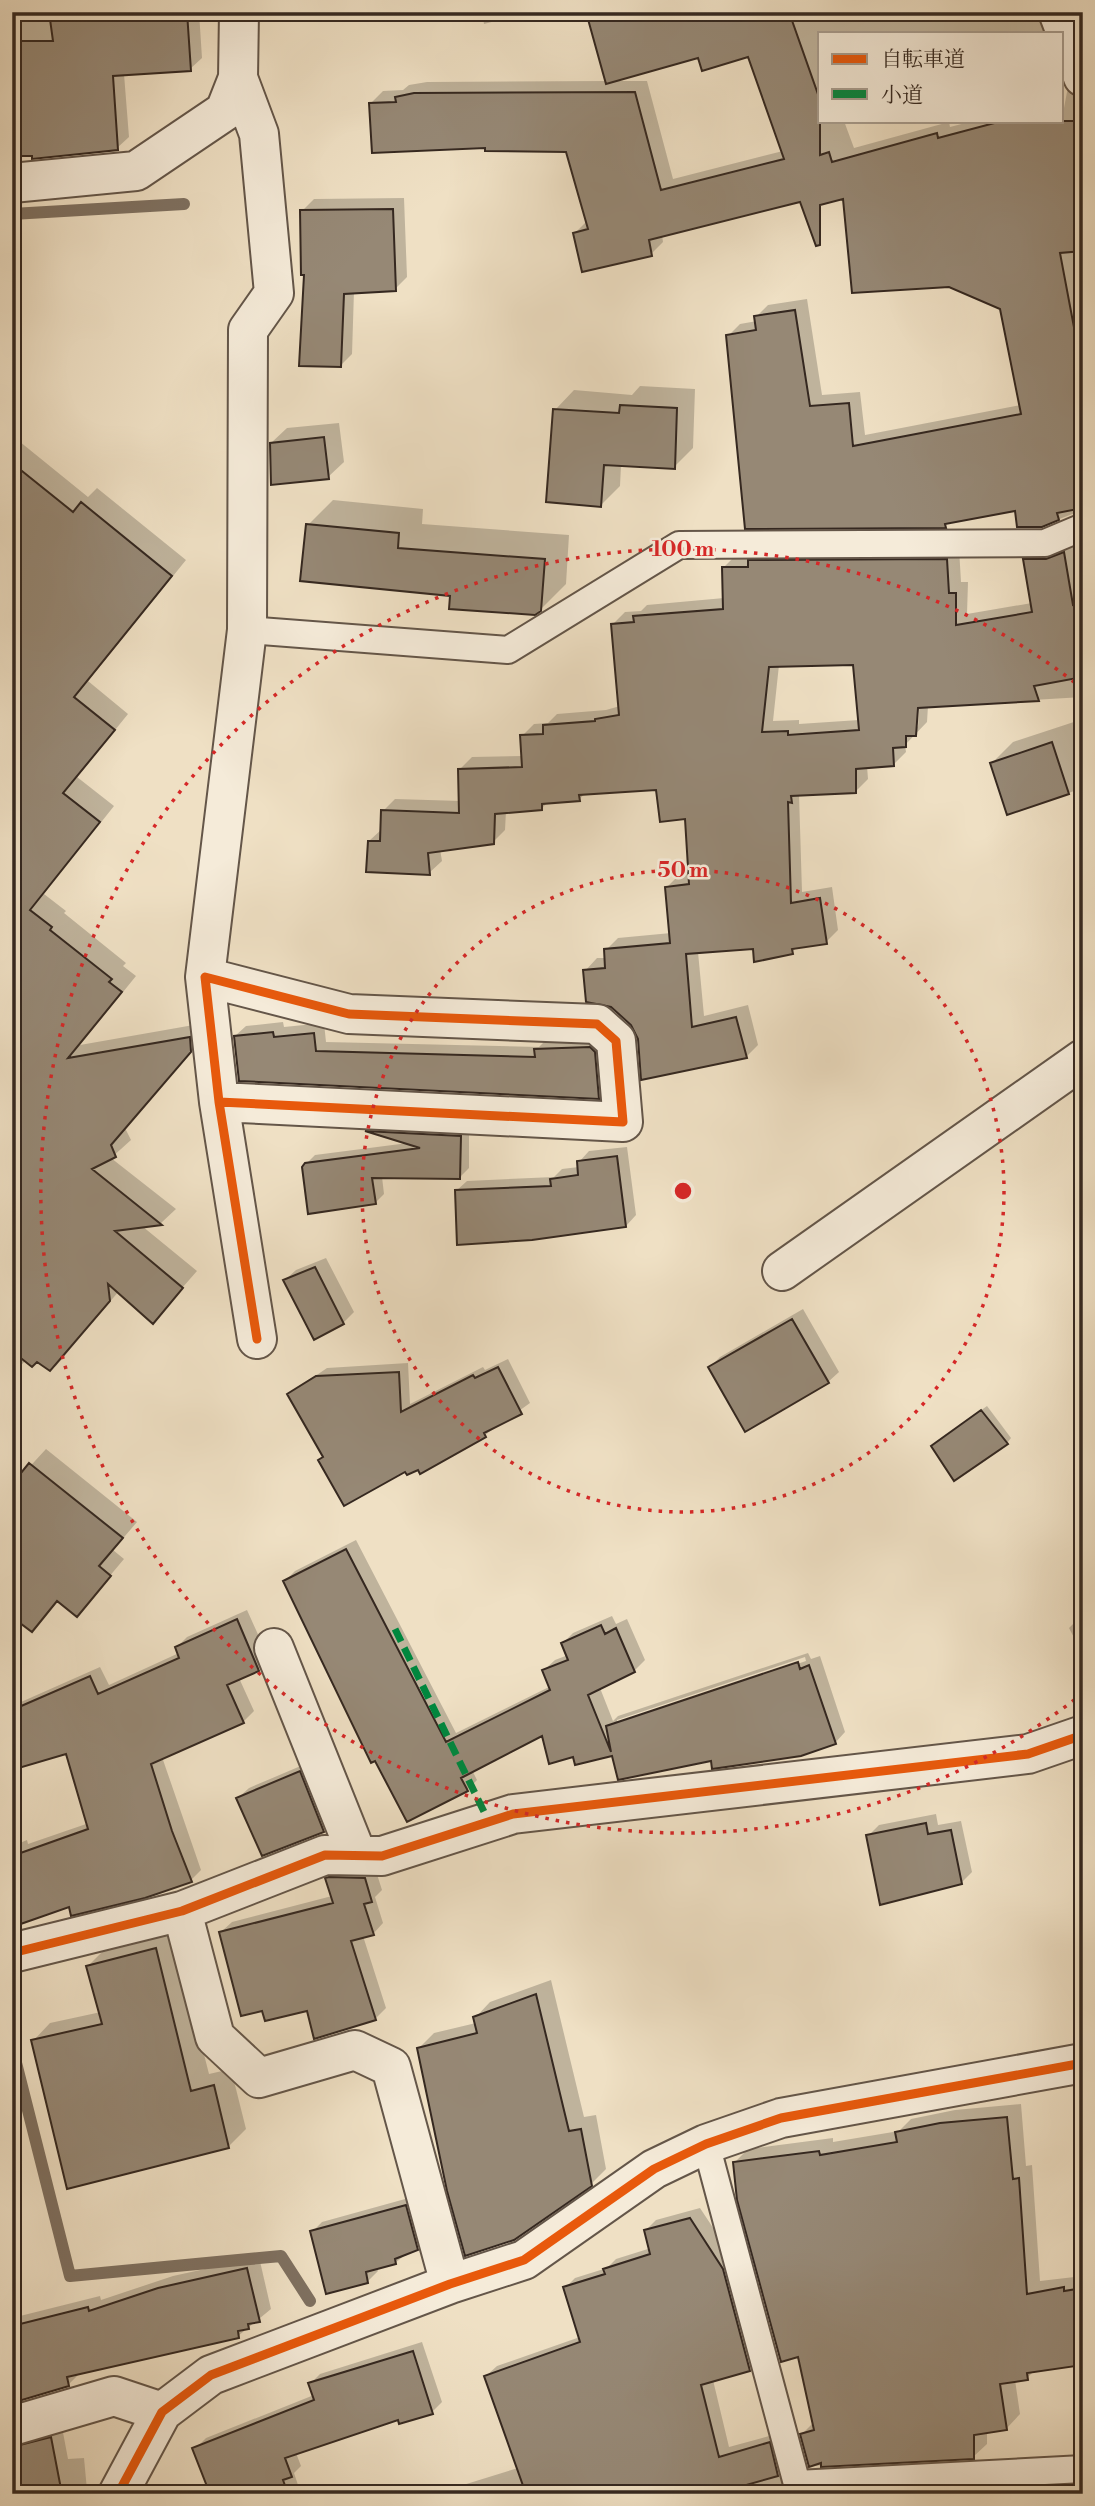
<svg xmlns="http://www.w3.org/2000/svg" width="1095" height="2506" font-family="'Libre Bodoni','Noto Serif JP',serif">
	<rect width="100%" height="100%" fill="#efe0c4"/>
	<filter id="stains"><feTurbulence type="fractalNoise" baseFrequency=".00286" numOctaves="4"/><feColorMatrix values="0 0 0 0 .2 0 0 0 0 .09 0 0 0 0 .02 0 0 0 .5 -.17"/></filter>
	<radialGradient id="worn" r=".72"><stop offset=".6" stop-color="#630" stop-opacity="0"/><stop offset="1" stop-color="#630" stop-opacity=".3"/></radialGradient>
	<path fill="#0003" fill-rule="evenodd" d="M12,12H199L202,58L190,69L124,74L129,137L117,148L12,154Z
		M482,12H529L484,24Z
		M593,12H1039L1044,33H820V121H844L854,148L949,122L950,127L973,121H1062V100L1064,108L1067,92L1078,81L1083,98V249L1073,250L1083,301V510L1041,526L1016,509L950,521L945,526L746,527L728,336L740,324L757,321L756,317L768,305L807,299L822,395L860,392L865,435L1021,405L1002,308L844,196L805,199L662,235L663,242L651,254L575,233L588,220L567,150L487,146L371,103L383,91L403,90L409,85L427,82L607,81ZM749,54L783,151L673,179L647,81H615L699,56Z
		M404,198L407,277L395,289L354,291L352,354L340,366L306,273L302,211L314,199Z
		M640,386L695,389L693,448L674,467L621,465L620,486L601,505L555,410L574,390L632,395Z
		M339,423L344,462L328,477L271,443L287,428Z
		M14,437L88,497L97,488L186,560L88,681L128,714L77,777L114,806L44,894L66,911L64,913L126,963L123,966L136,976L80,1045L205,1023L206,1035L125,1128L131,1140L111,1158L176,1209L161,1223L142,1226L197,1271L153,1321L119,1291L56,1366L50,1369L37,1360H26L12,1375Z
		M333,500L423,509L422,524L569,535L566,584L540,610L452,595L308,525Z
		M1083,538V697L928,706L927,722L905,745L906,752L894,764L867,766L868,779L856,791L799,794L802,892L832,887L838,930L826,942L798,946L792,952L754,947L698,952L704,1016L748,1005L758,1045L746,1057L680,1072L640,1039L633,1024L585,971L597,958H606V950L618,938L671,933L667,887L679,875L690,874L686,817L658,788L585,793L579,800L548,802L541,809L506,811L505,830L493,842L440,849L442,861L429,873L369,841L382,829L383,811L395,799L461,801L460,769L472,757L523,756L522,736L534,724L548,723L557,714L606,710L620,706L613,624L625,612L641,611L647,605L724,598V567L736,555L959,548L961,582H968L967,614L1032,603L1025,559L1037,547ZM854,663L859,720L799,724V720L773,721L779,665ZM917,699H920L918,726L914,730Z
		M1083,719V788L1009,813L992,763L1013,742Z
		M283,1022L284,1027L324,1023L326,1042L539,1047L547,1039L601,1038L609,1087L598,1097L240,1079L235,1036L246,1026Z
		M375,1123L469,1128V1168L460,1177H382L384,1194L375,1203L303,1167L315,1155L408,1143L368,1130Z
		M627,1147L636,1215L626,1226L456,1191L467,1181L554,1177L562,1169L579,1167V1162L589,1151Z
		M326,1258L354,1312L343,1323L285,1280L296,1270Z
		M803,1309L839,1372L828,1382L710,1367L720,1357Z
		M508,1359L530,1403L485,1435L421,1472L419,1467L406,1469L324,1456L289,1394L327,1368L408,1363L410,1404L483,1367L485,1370Z
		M987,1406L1011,1438L1007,1443L938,1441Z
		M46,1449L137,1522L113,1550L124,1559L77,1615L59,1600L32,1630L19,1620L12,1627V1486Z
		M356,1540L456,1733L551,1686L544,1670L555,1660L568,1655L563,1643L573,1633L612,1616L616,1624L627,1619L645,1660L634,1671L600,1688L613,1721L618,1716L808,1653L811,1659L820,1656L845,1732L835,1743L575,1755L543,1733L472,1770L477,1780L467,1790L285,1581L295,1571ZM805,1657L806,1661L617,1724V1720Z
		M247,1610L269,1659L258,1670L239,1678L254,1711L243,1722L162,1757L201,1870L191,1880L70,1904L12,1925V1821L20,1843L27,1840L28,1844L89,1823L67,1751L12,1768V1706L100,1667L109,1685L179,1653L177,1647L187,1637Z
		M1083,1614V1655L1069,1628Z
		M310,1762L334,1820L323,1830L238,1798L249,1788Z
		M936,1814L938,1825L961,1821L972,1872L961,1883L868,1836L879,1825Z
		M338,1868H375L382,1890L375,1897L383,1923L373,1934L363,1936L386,2008L375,2019L308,2009H263L221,1932L232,1922L332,1896L327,1879Z
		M173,1932L209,2074L231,2069L246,2129L228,2147L33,2041L50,2023L101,2012L88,1966L105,1949Z
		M551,1980L584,2117L596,2115L606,2169L591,2184L419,2048L434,2033L476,2023L475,2018L490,2002Z
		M1021,2104L1026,2166L1032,2165L1040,2281L1083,2276V2363L1035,2370L1027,2378L1015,2380L1020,2414L1007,2428L987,2431V2444L973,2457L810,2466L802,2434L814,2422L800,2355L734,2163L748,2149L833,2138V2142L899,2131L911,2119L955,2110Z
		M416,2196L427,2238L395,2263L377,2268L378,2271L368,2281L312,2232L322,2222Z
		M700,2208L733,2258L760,2359L750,2369L713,2380L729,2447L780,2433L800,2494H434L518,2468L486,2376L497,2366L580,2337L565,2288L575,2278L607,2268L616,2259L651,2248L646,2230L656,2220Z
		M259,2257L271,2309L238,2336L81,2372L68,2385L12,2401V2318L100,2296L101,2300L173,2276Z
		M422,2342L442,2402L432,2412L399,2418L296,2453L301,2466L294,2473L301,2494H212L196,2448L206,2438L314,2395L310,2384L320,2374Z
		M62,2427L68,2459L84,2458L87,2490L83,2494H12V2432Z
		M984,2481V2494H821Z"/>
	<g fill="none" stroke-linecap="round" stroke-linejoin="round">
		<path stroke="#7f7161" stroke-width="12" d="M12,214L184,204
			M12,2047L70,2276L281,2256L310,2301"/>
	</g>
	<path fill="#968875" stroke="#352820" stroke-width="2" fill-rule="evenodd" d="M49,12H187L191,71L113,76L118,150L32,159V156H12V41H53Z
		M586,12H789L820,100V155L829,152L832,162L937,133L938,138L1002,121H1075L1083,147V251L1060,253L1083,375V508L1057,513L1059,520L1042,527H1017L1015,511L945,524L946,528L745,529L726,335L756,330L754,316L795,310L810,406L849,403L853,446L1021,414L1000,309L949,287L852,293L843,199L820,205V245L816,246L800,202L649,240L652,256L582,272L573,233L588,229L566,152L485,151V148L372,153L369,103L396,102L395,97L414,93L635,92L661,190L784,159L748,57L702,71L698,58L606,84Z
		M393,209L396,291L344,294L341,367L299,366L304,275H301L300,210Z
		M620,405L677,408L675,469L604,465L601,507L546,502L553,409L619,413Z
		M324,437L329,479L271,485L270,443Z
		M12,463L73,512L81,502L172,576L74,697L115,730L63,793L100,822L30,910L52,927L50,930L112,979L109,982L122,992L68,1058L190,1037L191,1052L111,1145L116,1157L92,1169L162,1225L115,1231L183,1288L153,1324L108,1284L110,1301L50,1371L37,1362L32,1367L12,1351Z
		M306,524L399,533L398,548L545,559L541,611L535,615L449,609L450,596L300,581Z
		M1064,552L1073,605L1083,603V677L1034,686L1039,701L918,708L916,736H906V747L893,748L894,766L856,769V793L791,796L792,803L788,802L791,903L820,898L827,944L792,949L793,954L754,962L753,949L686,954L692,1027L736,1017L747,1058L641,1080L638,1039L631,1025L611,1007L586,1002L583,970L605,968L604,949L670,943L665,887L689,884L685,819L660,822L656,790L579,795L580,801L542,804V810L495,814L494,844L428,853L430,875L366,872L368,841H380L381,810L459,813L458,769L522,767L520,735L543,734V725L595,721V719L619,715L611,624L634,622L633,616L723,609L722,567H748V560L947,559L949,593H956V625L1032,612L1023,559H1046ZM853,665L859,730L788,735V731L762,732L769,667Z
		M1052,742L1069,794L1007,815L990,763Z
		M273,1032L274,1037L314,1033L316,1051L535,1057L534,1049L590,1047L595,1052L599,1099L239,1081L234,1036Z
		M365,1131L461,1136L460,1179L372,1178L376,1204L308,1214L302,1167L305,1163L420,1148Z
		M617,1156L626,1227L532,1240L457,1245L455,1190L551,1186L550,1179L578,1175L577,1161Z
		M315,1267L344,1324L314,1340L283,1280Z
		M792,1319L829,1383L745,1432L708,1367Z
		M498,1367L522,1414L484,1433L486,1437L420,1474L418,1470L407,1475L405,1472L344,1506L318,1460L323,1457L287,1394L316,1376L399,1372L401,1412L473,1375L475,1378Z
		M981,1410L1008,1444L954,1481L931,1446Z
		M29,1463L123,1538L99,1566L111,1576L77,1617L57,1601L32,1632L12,1617V1484Z
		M346,1549L446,1742L550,1690L542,1670L568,1660L561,1643L601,1625L605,1634L616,1628L635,1672L588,1695L611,1752L606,1726L798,1662L800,1669L809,1665L836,1744L801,1756L712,1769L711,1761L618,1780L612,1756L575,1765L573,1757L549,1764L542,1736L461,1778L468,1791L407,1822L375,1761L371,1763L283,1581Z
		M237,1619L259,1671L227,1685L244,1723L151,1764L172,1831L192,1882L145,1898L71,1916L69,1907L12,1927V1856L88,1829L66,1754L12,1770V1710L90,1676L98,1694L179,1658L175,1647Z
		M300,1771L324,1832L262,1856L236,1798Z
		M926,1823L928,1834L951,1830L962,1884L880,1905L866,1835Z
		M329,1877L365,1878L372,1902L364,1904L374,1935L351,1941L376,2020L314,2039L307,2011L265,2021L262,2011L241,2016L219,1932L333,1903L325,1878Z
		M156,1948L191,2091L214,2085L229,2148L67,2189L31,2040L102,2024L86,1966Z
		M536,1994L569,2131L581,2129L592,2186L514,2240L465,2256L447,2191L417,2048L477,2033L473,2017Z
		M1007,2117L1013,2179L1019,2178L1027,2294L1064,2287V2291L1083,2288V2365L1027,2373L1028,2380L1000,2384L1007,2430L974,2435V2459L821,2467V2463L809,2467L800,2434L814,2430L798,2357L781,2362L737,2200L733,2162L819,2151L820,2155L897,2142L895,2132L940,2123Z
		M406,2205L418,2250L395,2259L396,2264L366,2272L368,2283L326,2294L310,2231Z
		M690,2218L723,2269L750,2371L701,2385L719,2457L770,2442L778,2476L714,2494H526L484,2376L580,2342L563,2287L605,2274L603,2269L650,2254L644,2230Z
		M247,2268L260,2322L248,2324L249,2329L238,2331L239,2338L67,2377L69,2386L12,2403V2326L88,2307L89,2311L158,2288Z
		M413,2351L433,2414L399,2424L398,2420L285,2458L292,2477L283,2480L288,2494H210L192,2448L314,2400L308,2383Z
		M51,2437L62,2494H12V2447Z"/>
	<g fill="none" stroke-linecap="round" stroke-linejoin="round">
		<defs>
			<path id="lane" d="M247,630L508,650L679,545L1045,543L1083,527
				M706,2144L797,2484
				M799,2494L797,2484L1083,2469"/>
			<path id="street" d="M1058,12L1083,77
				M12,183L136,171L225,111L238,78L239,12
				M205,977L247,630L248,330L274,293L259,134L238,78
				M219,1102L623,1122L616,1041L597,1024L349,1014L205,977L219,1102L257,1339
				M782,1271L1083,1059
				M274,1648L357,1855
				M182,1911L215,2037L259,2078L355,2050L391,2067L450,2284
				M12,1953L182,1911L325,1855L382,1856L513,1814L1028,1754L1083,1735
				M12,2426L114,2396L162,2412
				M118,2494L162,2412L211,2375L450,2284L524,2260L654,2169L706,2144L781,2118L1083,2063"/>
		</defs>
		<use href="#lane" stroke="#645649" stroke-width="30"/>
		<use href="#street" stroke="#645649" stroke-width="42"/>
		<use href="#lane" stroke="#f5ebd9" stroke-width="26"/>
		<use href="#street" stroke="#f5ebd9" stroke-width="38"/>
		<path stroke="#00873e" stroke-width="7" stroke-dasharray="14 7" stroke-linecap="butt" d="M395,1629L489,1822"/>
		<defs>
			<path id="cycleway" d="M219,1102L623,1122L616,1041L597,1024L349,1014L205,977L219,1102L257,1339
				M12,1953L182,1911L325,1855L382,1856L513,1814L1028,1754L1083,1735
				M118,2494L162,2412L211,2375L450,2284L524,2260L654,2169L706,2144L781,2118L1083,2063"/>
		</defs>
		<use href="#cycleway" stroke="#f5ebd9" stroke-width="13"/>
		<use href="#cycleway" stroke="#e8590c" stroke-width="9"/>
	</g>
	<g fill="none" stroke="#d62828" stroke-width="3.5" stroke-dasharray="3.5 7">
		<circle cx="683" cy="1191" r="321"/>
		<path d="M1083 1693A642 642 0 1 1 1083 689"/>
	</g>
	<circle cx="683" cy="1191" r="10" fill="#d62828" stroke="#f5ebd9" stroke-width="3.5"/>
	<g font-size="21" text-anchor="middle" font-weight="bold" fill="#d62828" stroke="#f5ebd9" stroke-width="5" stroke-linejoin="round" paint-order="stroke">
		<text x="683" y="556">100 m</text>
		<text x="683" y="877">50 m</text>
	</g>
	<rect width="1095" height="2506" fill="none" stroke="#efe0c4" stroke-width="42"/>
	<rect x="14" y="14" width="1067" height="2478" fill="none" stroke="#352820" stroke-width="3.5"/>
	<rect x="21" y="21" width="1053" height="2464" fill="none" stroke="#352820" stroke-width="2"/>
	<rect x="818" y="32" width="245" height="91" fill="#f5ebd9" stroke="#a89d8f" stroke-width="2"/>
	<rect x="832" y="54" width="35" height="10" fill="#e8590c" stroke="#a89d8f" stroke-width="2"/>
	<text x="881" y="66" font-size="21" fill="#352820">自転車道</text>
	<rect x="832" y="89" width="35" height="10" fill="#00873e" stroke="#a89d8f" stroke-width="2"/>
	<text x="881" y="102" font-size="21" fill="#352820">小道</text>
	<rect width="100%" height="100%" filter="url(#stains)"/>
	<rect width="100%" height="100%" fill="url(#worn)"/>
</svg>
